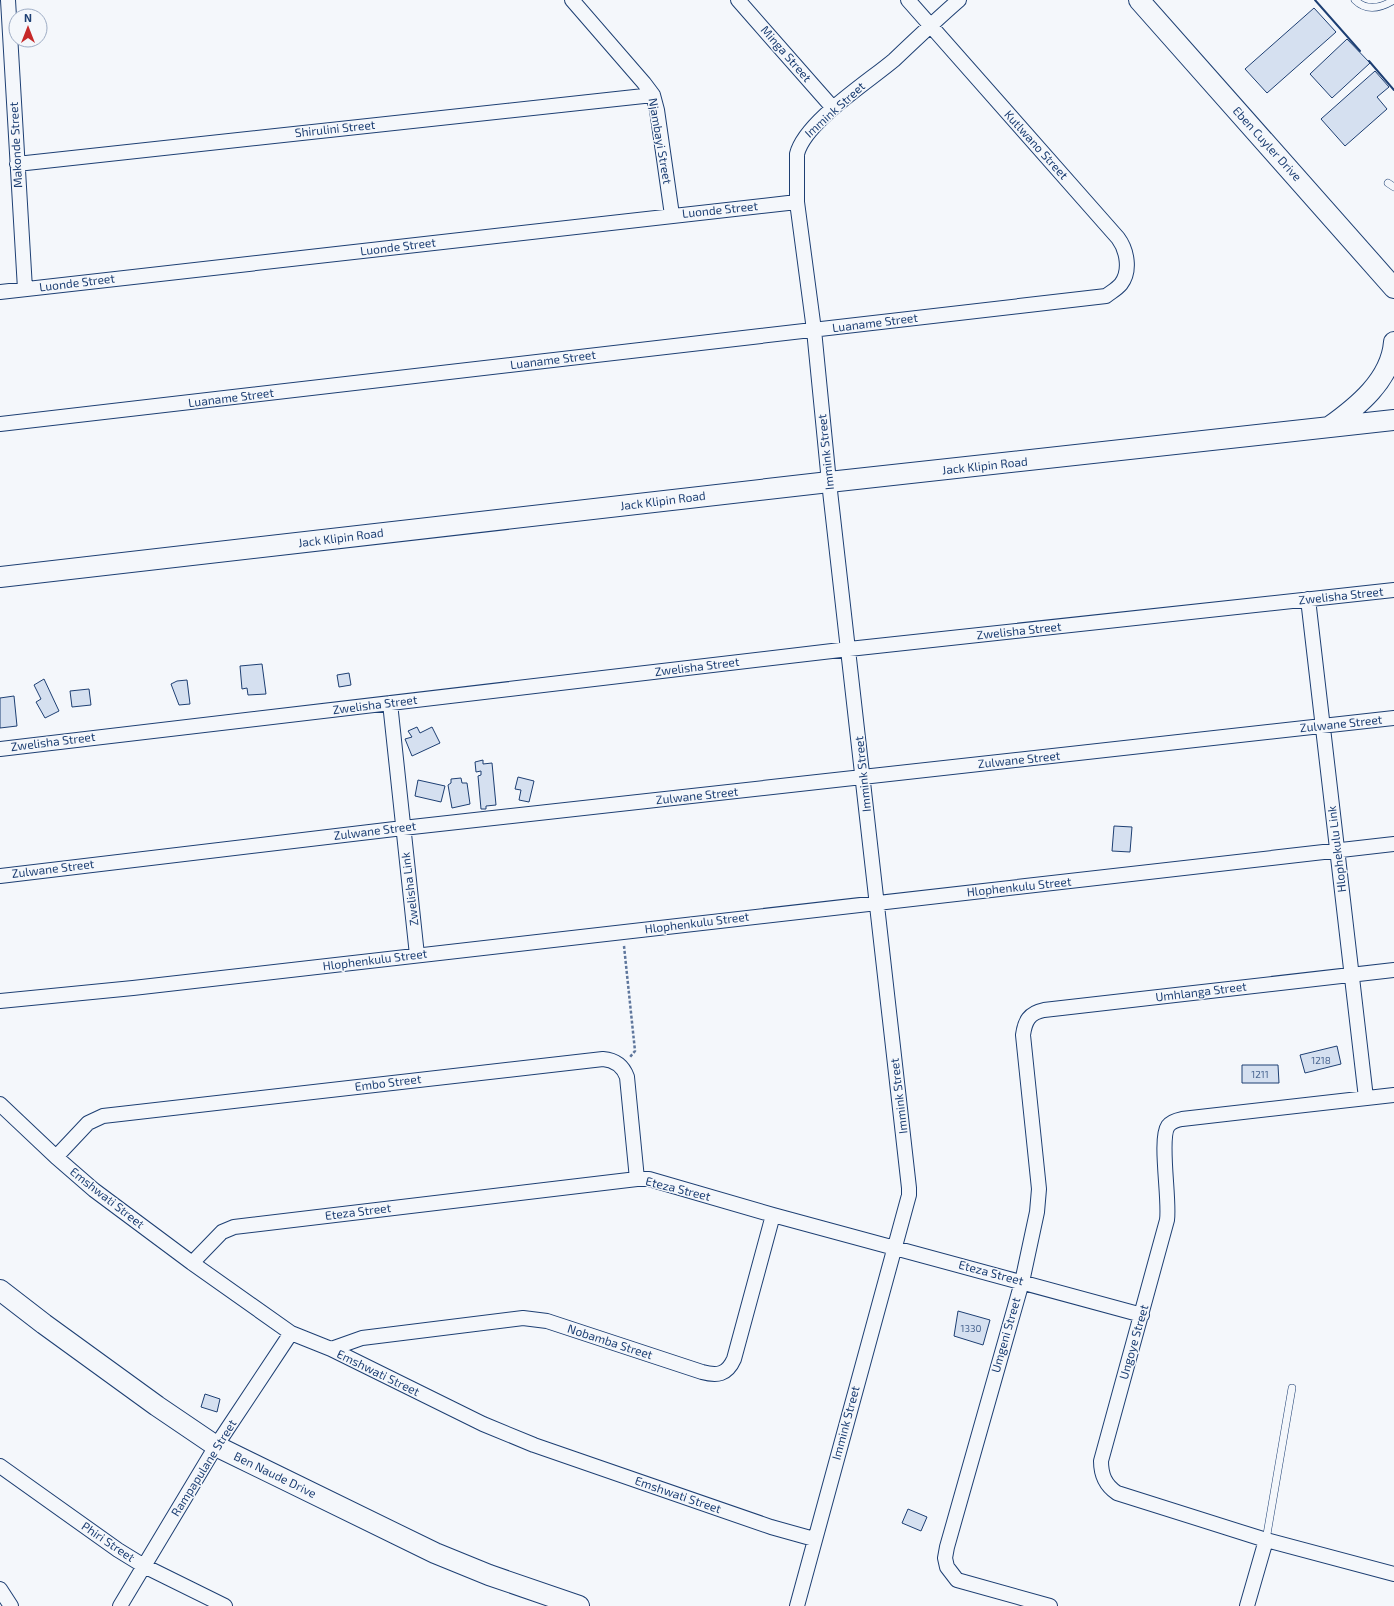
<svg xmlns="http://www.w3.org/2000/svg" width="1394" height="1606" font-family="'Exo 2',sans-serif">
	<rect width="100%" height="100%" fill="#f4f7fb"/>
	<path fill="#d5e0f0" stroke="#1d3f73" d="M1314,8L1336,32L1267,93L1245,69Z
		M1347,39L1370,63L1332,98L1310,74Z
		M1375,71L1389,87L1377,97L1387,109L1345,146L1321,119Z
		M262,664L266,694L248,695L247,688L242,689L240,666Z
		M349,673L351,685L339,687L337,675Z
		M44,679L59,711L45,718L36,702L41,699L34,685Z
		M187,680L190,704L179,705L171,684L177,681Z
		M89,689L91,705L72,707L70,691Z
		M14,696L17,726L0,728V698Z
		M417,727L420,733L432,727L440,743L412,756L405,739L412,737L408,731Z
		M483,760V764L492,763L496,805L486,806V809H481L478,776L481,775V771L476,772L475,762Z
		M518,777L534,781L529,802L519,800L521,790L515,789Z
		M461,778L462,783H467L470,804L452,808L448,785L451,783V779Z
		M418,780L445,786L441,802L415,796Z
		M1114,826L1132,827L1130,852L1112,851Z
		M1337,1046L1341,1064L1305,1073L1300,1055Z
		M1242,1065H1278L1279,1083H1242Z
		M958,1311L990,1320L983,1345L954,1336Z
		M205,1394L220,1399L217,1412L201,1407Z
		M908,1509L927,1517L921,1531L902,1523Z"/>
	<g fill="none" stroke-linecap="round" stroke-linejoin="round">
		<defs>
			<path id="lane" d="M1355,0C1367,12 1381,8 1394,0
				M1388,183L1394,187
				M1266,1540L1292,1388"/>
			<path id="street" d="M8,0L25,289
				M572,0L644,83L653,95L657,110L672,215
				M738,0L833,108
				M17,164L653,95
				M0,292L797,202
				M0,424L1106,296C1111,292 1117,289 1121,284C1131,271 1127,250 1118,238L908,0
				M1308,599L1366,1098
				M390,703L417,955
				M0,749L849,649L1394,590
				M0,876L403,828L1394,718
				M0,1001L133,988L1394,844
				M1394,1095L1182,1119C1177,1120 1171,1122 1168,1126C1159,1139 1170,1200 1167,1220L1101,1461C1101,1475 1105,1485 1117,1493L1266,1540L1394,1574
				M0,1104L56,1157L94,1190L192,1263L291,1333L331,1349L483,1424L534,1445L771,1527L814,1539
				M56,1157L88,1123L103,1116L603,1059C615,1060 623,1066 627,1077L637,1179
				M192,1263L222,1232L234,1227L637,1179H649L773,1215L1142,1315
				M331,1349L362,1338L523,1318L547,1321L702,1372C717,1376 727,1375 734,1359L773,1215
				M0,1466L118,1550L144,1566L225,1606
				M0,1589L11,1606
				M120,1606L216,1446L291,1333
				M797,1606L909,1195V1188L829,482L814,330L797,202V154C805,122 868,82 894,60C915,40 936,20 959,0
				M1050,1606L957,1580L947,1567L945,1558L947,1547L1022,1282L1037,1212L1039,1189L1023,1035C1025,1021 1029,1013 1044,1010L1394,970
				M1247,1606L1266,1540"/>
			<path id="secondary" d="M1139,0L1394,288
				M1329,427C1357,407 1391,380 1394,342
				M0,577L829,482L1394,420
				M0,1290L44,1324L157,1406L216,1446L435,1553L489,1575L579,1606"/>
		</defs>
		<use href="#lane" stroke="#1d3f73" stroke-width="8"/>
		<use href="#street" stroke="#1d3f73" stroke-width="16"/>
		<use href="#secondary" stroke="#1d3f73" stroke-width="22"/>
		<path stroke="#5e769c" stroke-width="2.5" stroke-dasharray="3 2" stroke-linecap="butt" d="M624,946L635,1051L630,1057"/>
		<use href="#lane" stroke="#f4f7fb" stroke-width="7"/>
		<use href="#street" stroke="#f4f7fb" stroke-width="14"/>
		<use href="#secondary" stroke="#f4f7fb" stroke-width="20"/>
		<path stroke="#1d3f73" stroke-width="2" d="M1315,0L1360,51
			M1369,61L1394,90"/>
	</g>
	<g text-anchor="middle" stroke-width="3" stroke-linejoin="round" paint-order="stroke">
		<g font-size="10" fill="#4b6792">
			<text x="1321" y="1064">1218</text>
			<text x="1260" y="1078">1211</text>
			<text x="971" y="1332">1330</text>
		</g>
		<g font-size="12" fill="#1d3f73" stroke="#f4f7fb">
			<text transform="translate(786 54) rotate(49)" y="4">Minga Street</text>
			<text transform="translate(835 110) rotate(-42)" y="4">Immink Street</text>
			<text transform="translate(335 129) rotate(-6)" y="4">Shirulini Street</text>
			<text transform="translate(660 141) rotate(80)" y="4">Njambayi Street</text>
			<text transform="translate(1267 144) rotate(48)" y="4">Eben Cuyler Drive</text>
			<text transform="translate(16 145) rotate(-93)" y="4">Makonde Street</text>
			<text transform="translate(1036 145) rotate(48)" y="4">Kutlwano Street</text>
			<text transform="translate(720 210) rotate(-6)" y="4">Luonde Street</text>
			<text transform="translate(398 247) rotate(-7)" y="4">Luonde Street</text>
			<text transform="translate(77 283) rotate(-7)" y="4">Luonde Street</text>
			<text transform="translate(875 323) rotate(-7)" y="4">Luaname Street</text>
			<text transform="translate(553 360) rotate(-7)" y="4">Luaname Street</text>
			<text transform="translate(231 398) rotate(-7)" y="4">Luaname Street</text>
			<text transform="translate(826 452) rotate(-96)" y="4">Immink Street</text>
			<text transform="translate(985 466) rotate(-6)" y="4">Jack Klipin Road</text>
			<text transform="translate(663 501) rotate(-7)" y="4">Jack Klipin Road</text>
			<text transform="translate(341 538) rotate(-7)" y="4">Jack Klipin Road</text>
			<text transform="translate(1341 596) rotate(-6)" y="4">Zwelisha Street</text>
			<text transform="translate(1019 631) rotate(-6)" y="4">Zwelisha Street</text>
			<text transform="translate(697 667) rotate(-7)" y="4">Zwelisha Street</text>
			<text transform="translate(375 705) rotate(-7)" y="4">Zwelisha Street</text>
			<text transform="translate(1341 724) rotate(-6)" y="4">Zulwane Street</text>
			<text transform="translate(53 742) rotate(-7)" y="4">Zwelisha Street</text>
			<text transform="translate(1019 760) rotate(-6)" y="4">Zulwane Street</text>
			<text transform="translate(863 774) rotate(-96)" y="4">Immink Street</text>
			<text transform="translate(697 796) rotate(-6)" y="4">Zulwane Street</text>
			<text transform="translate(375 831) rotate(-7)" y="4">Zulwane Street</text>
			<text transform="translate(1337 849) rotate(-97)" y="4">Hlophekulu Link</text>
			<text transform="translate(53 869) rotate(-7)" y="4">Zulwane Street</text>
			<text transform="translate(1019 887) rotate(-6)" y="4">Hlophenkulu Street</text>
			<text transform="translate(410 889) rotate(-97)" y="4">Zwelisha Link</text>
			<text transform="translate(697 923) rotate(-7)" y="4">Hlophenkulu Street</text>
			<text transform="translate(375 960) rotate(-7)" y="4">Hlophenkulu Street</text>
			<text transform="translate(1201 992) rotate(-7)" y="4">Umhlanga Street</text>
			<text transform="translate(388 1083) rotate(-7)" y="4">Embo Street</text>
			<text transform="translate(899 1096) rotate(-97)" y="4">Immink Street</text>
			<text transform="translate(678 1189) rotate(14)" y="4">Eteza Street</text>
			<text transform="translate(107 1198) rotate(38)" y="4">Emshwati Street</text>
			<text transform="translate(358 1212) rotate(-7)" y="4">Eteza Street</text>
			<text transform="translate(991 1273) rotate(15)" y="4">Eteza Street</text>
			<text transform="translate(1006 1335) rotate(-74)" y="4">Umgeni Street</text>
			<text transform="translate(610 1342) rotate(18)" y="4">Nobamba Street</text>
			<text transform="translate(1134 1342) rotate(-74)" y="4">Ungoye Street</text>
			<text transform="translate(378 1373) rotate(26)" y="4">Emshwati Street</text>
			<text transform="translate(846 1423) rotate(-75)" y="4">Immink Street</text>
			<text transform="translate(204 1468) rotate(-58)" y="4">Rampapulane Street</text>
			<text transform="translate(275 1475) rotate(26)" y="4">Ben Naude Drive</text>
			<text transform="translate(678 1495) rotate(19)" y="4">Emshwati Street</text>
			<text transform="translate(108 1542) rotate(34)" y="4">Phiri Street</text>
		</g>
	</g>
	<g transform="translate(28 28)"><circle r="19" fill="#f4f7fb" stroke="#9eadc5"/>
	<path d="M0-3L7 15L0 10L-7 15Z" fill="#c62828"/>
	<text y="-6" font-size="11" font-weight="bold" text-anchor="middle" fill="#1d3f73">N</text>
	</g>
</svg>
